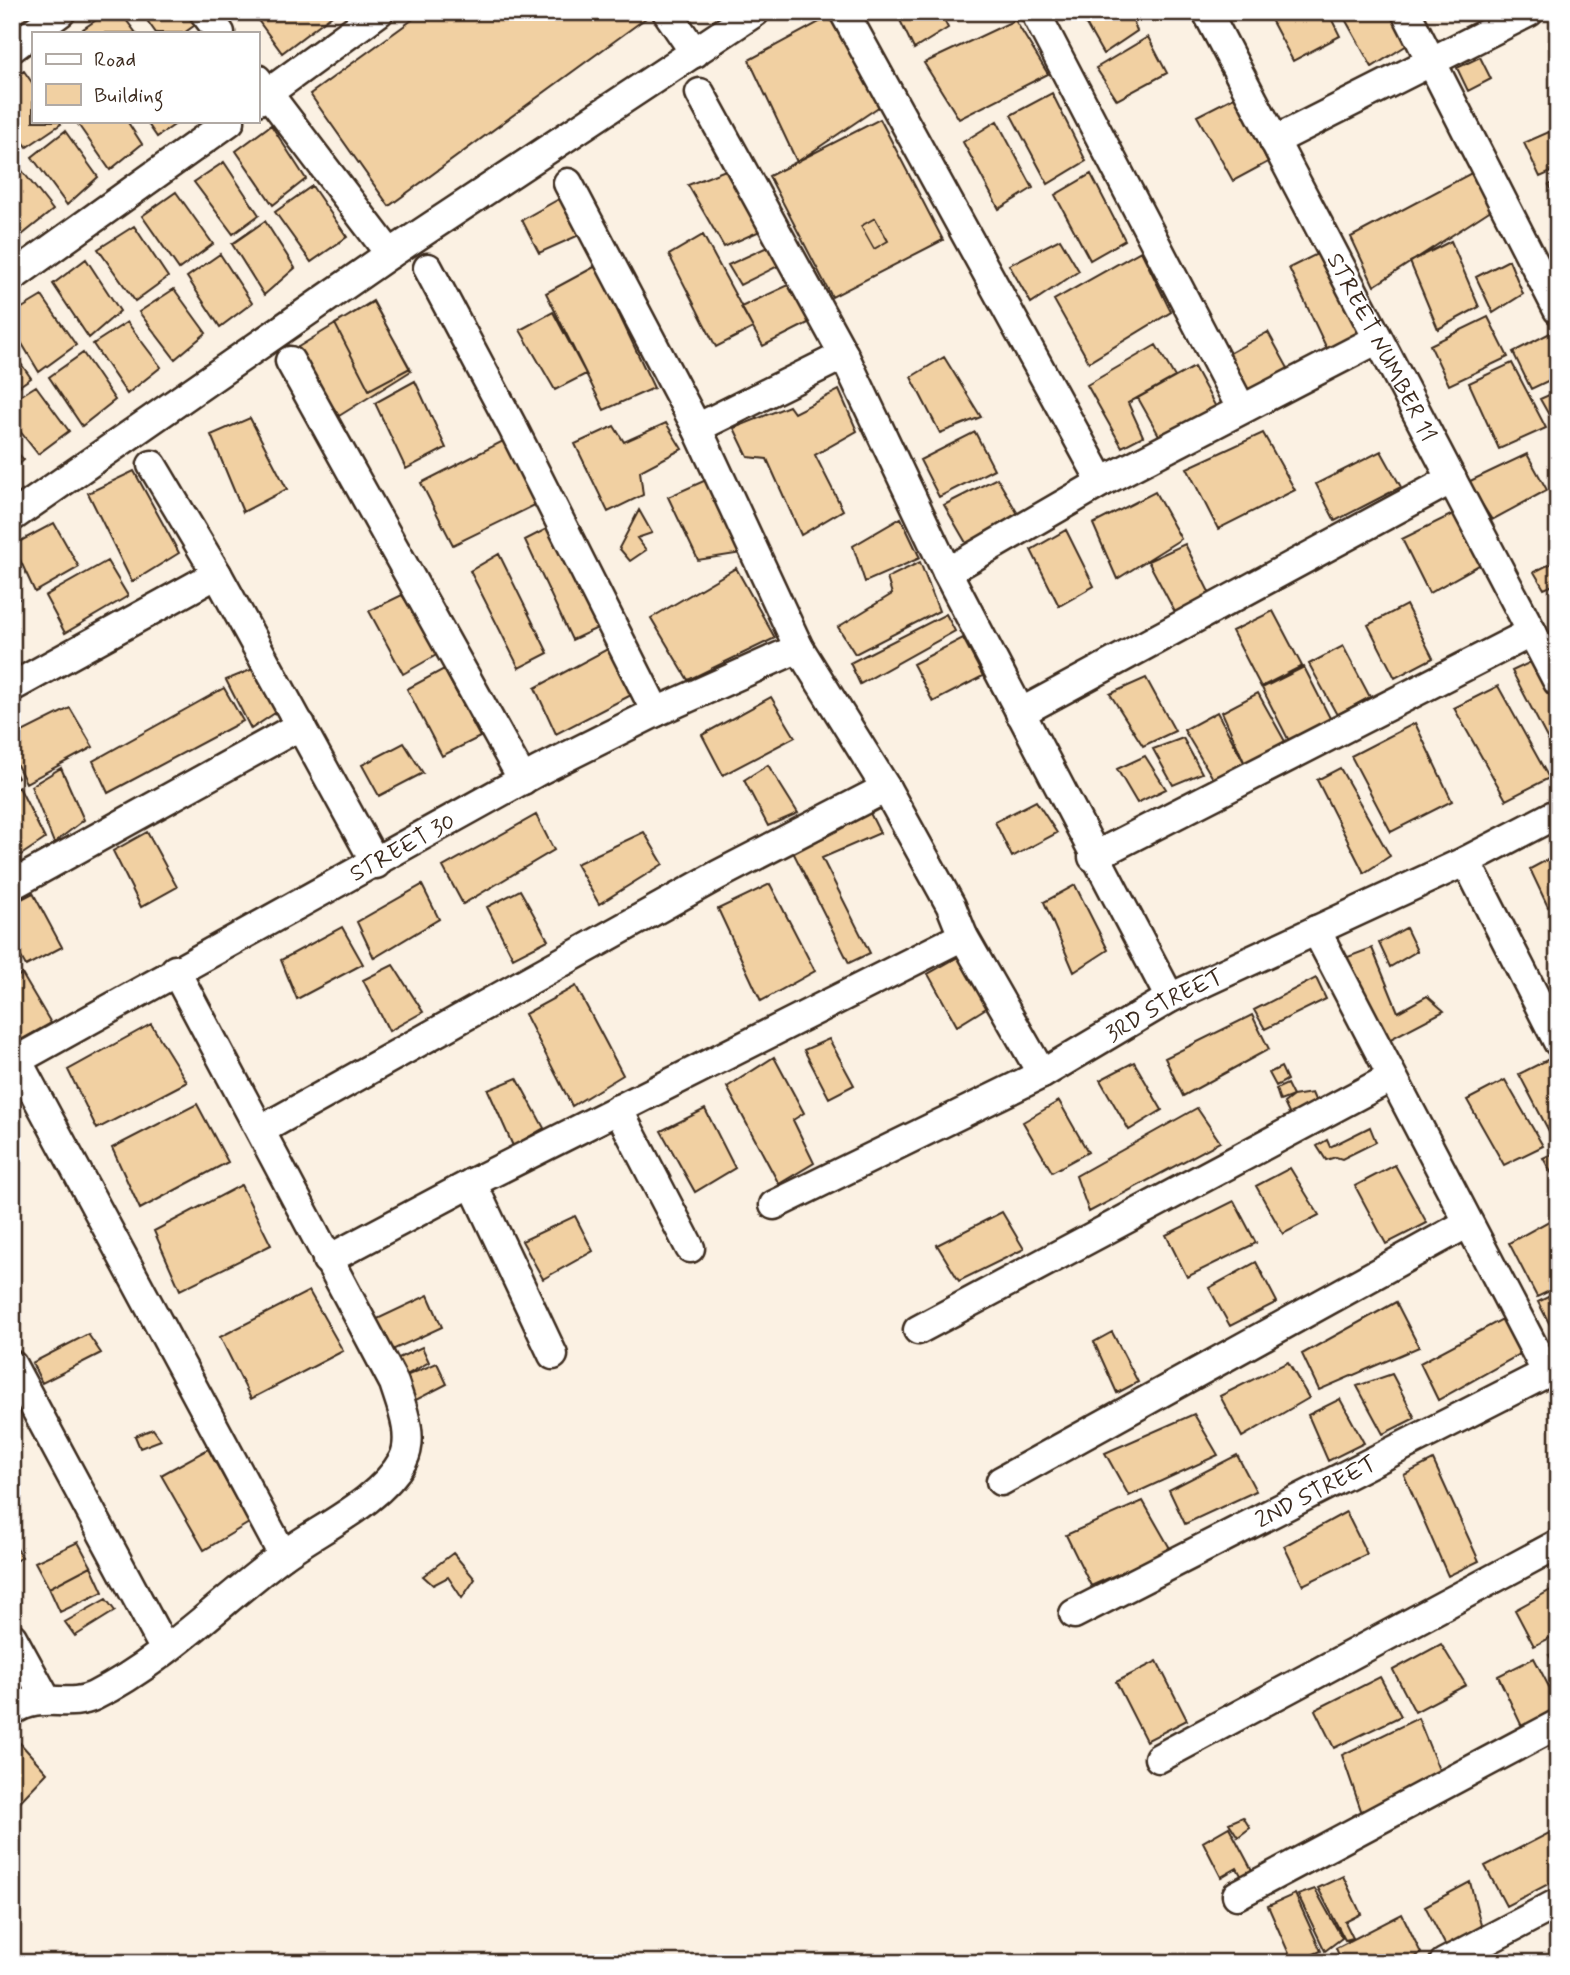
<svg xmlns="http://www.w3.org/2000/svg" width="1570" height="1975" font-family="Mynerve,sans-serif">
	<rect width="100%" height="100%" fill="#fbf1e3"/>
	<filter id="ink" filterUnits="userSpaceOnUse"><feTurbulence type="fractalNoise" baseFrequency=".0143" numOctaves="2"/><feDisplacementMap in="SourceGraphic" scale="14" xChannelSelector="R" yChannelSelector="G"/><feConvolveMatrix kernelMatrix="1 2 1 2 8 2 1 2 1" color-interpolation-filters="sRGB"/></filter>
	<g filter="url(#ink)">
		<path fill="#f1d0a2" stroke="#3b2a1e" stroke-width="2" d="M108,12H120L136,33H86L83,29Z
			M141,12H191L198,23L184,33H156Z
			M252,12H336L282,53Z
			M423,12H652L653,13L389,206L310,94Z
			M896,12H940L948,28L914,49Z
			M1079,12H1130L1137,31L1103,54Z
			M1267,12H1328L1340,36L1293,61Z
			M1341,12H1397L1412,42L1372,67Z
			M832,15L883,104L797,162L749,60Z
			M1015,20L1048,74L959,119L924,63Z
			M1148,37L1167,73L1117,100L1096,68Z
			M1480,57L1491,79L1468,91L1457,68Z
			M24,71L33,84V121H59L61,124L27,147L12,126V79Z
			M1052,93L1086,161L1048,184L1011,115Z
			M1236,96L1268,162L1233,181L1197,116Z
			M880,119L943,240L832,297L769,176Z
			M81,121H127L142,144L110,170L77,123Z
			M146,121H180L157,137Z
			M997,121L1033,188L999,209L963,142Z
			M271,125L306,179L273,205L236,151Z
			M1558,128V169L1540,177L1524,143Z
			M65,131L98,177L67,205L32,157Z
			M224,162L259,215L233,234L194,182Z
			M20,168L53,210L17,239L12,230V173Z
			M728,169L760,231L724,247L688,185Z
			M1477,170L1497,206L1374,286L1351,237Z
			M1091,174L1125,240L1090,260L1055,195Z
			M1558,181V201L1549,185Z
			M312,186L347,237L311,262L275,212Z
			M176,192L213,244L179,269L142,216Z
			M566,195L586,232L539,253L522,220Z
			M875,218L888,241L874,249L861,226Z
			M265,221L295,268L264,295L232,244Z
			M134,226L168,277L135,301L98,249Z
			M703,235L753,328L716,347L669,255Z
			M1060,239L1079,271L1031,303L1009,265Z
			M1451,241L1479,307L1438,329L1410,262Z
			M1339,243L1378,323L1327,349L1289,268Z
			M774,244L782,264L740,285L728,265Z
			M1141,251L1171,312L1089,362L1054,300Z
			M220,254L252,303L220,327L187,277Z
			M86,259L120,311L89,338L53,284Z
			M1509,260L1523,294L1493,313L1476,277Z
			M596,266L654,388L604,410L546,293Z
			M793,283L816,319L763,346L741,307Z
			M174,289L206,333L175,359L139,312Z
			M42,296L76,345L39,372L12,327V314Z
			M373,301L411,371L339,416L295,349Z
			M373,302L410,368L369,390L335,324Z
			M553,312L586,374L555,390L520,330Z
			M1488,317L1508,357L1449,385L1430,345Z
			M127,322L161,367L127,394L93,344Z
			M1558,329V376L1531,389L1513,352Z
			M1268,332L1289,370L1244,395L1223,357Z
			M1156,345L1175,377L1128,403L1143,436L1122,447L1087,385Z
			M12,351L31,378L12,391Z
			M83,353L115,400L82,426L49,377Z
			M944,357L981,417L940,433L911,377Z
			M1512,363L1546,428L1499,449L1469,383Z
			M1194,367L1217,409L1161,439L1138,398Z
			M415,381L446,448L406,469L375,403Z
			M36,386L69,431L38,454L12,421V401Z
			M839,390L857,431L815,455L843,510L801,535L767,459L748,457L734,428L789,406L794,413Z
			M1558,391V431L1540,399Z
			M250,418L287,489L243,512L211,435Z
			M666,423L682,449L640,471L643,495L608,512L575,444L614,426L624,442Z
			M975,432L994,469L939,497L920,460Z
			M1263,433L1295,490L1218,529L1187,468Z
			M507,439L539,503L453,545L421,483Z
			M12,447L24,460L12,470Z
			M1381,451L1401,487L1335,521L1316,484Z
			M1527,454L1547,490L1492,520L1468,482Z
			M134,471L179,553L132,582L88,493Z
			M997,478L1018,514L969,548L944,505Z
			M706,480L742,553L698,560L668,497Z
			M1558,489V507L1553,492Z
			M1155,492L1181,539L1117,579L1093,524Z
			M1475,503L1502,552L1429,593L1402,539Z
			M639,510L652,533L637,538L646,550L630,561L619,548Z
			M901,518L920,558L865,582L853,546Z
			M54,523L79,567L35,592L13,545Z
			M554,525L604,625L572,640L525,540Z
			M1066,530L1094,586L1059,606L1031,550Z
			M1185,544L1212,598L1176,614L1148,561Z
			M499,554L548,653L519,668L470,571Z
			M1558,560V583L1544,589L1534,572Z
			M107,561L128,596L65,633L45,596Z
			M920,562L939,611L855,654L838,627L892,594L887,578Z
			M736,568L775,638L688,680L651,618Z
			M12,587L19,599L12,602Z
			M402,595L440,653L403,674L369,611Z
			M1406,605L1433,658L1395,678L1368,625Z
			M1273,611L1302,666L1261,687L1232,631Z
			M946,614L955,631L860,684L850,663Z
			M963,638L983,676L933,702L913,664Z
			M613,646L637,692L556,734L535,688Z
			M1343,646L1370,697L1337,715L1309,664Z
			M1554,651L1558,659V759L1512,671Z
			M1304,667L1331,720L1289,741L1262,688Z
			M253,669L278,711L251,729L226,680Z
			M444,669L480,737L442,756L407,689Z
			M1146,678L1175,731L1143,746L1110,694Z
			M1498,686L1549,778L1506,800L1454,708Z
			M224,688L243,721L108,793L93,761Z
			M1258,693L1287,745L1245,764L1222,712Z
			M771,697L795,737L723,775L702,735Z
			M70,708L93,747L26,783L12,755V737Z
			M1217,712L1245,764L1214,780L1184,730Z
			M1415,723L1452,801L1391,832L1351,756Z
			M1183,738L1202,773L1173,785L1153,749Z
			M404,743L423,773L379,796L362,765Z
			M1145,756L1166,789L1137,803L1117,769Z
			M768,765L798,813L768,826L744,780Z
			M12,766L18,778L12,782Z
			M61,768L84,820L54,843L31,786Z
			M1340,768L1390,856L1364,873L1317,780Z
			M19,787L45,839L12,861V791Z
			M1036,801L1057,833L1012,857L995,822Z
			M870,813L880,833L822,858L870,953L849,963L793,852Z
			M536,815L554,850L463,904L443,867Z
			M147,832L177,887L141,907L113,851Z
			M644,832L663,864L599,904L576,864Z
			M1558,854V901L1548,907L1530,869Z
			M770,884L815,971L761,1001L718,909Z
			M422,885L439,919L374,958L357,922Z
			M1075,885L1108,950L1074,972L1044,902Z
			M520,890L548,940L513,958L487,907Z
			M33,893L62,947L26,966L12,941V904Z
			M342,927L363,964L297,999L281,960Z
			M1406,928L1417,951L1390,967L1379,943Z
			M1372,948L1398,1012L1427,996L1444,1011L1385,1042L1345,958Z
			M967,952L996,1002L957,1026L928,974Z
			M393,965L423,1012L389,1031L363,980Z
			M22,974L51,1023L15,1043L12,1038V979Z
			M1316,978L1326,999L1265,1029L1254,1010Z
			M576,986L623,1075L572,1106L525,1014Z
			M1252,1015L1269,1049L1183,1096L1165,1058Z
			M151,1024L187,1082L97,1129L68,1070Z
			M829,1039L854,1085L829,1098L804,1050Z
			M1555,1056L1558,1133L1552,1137L1519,1074Z
			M774,1057L804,1113L793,1120L814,1163L779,1184L727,1087Z
			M1134,1062L1162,1110L1129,1130L1100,1080Z
			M1281,1067L1287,1080L1276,1086L1269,1073Z
			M517,1078L544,1128L513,1146L488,1090Z
			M1505,1080L1543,1146L1504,1165L1467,1100Z
			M1287,1084L1293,1096L1280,1101L1276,1089Z
			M1312,1093L1319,1109L1292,1120L1284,1103L1293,1096Z
			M1059,1101L1088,1152L1052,1172L1023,1122Z
			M197,1104L228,1162L140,1209L112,1148Z
			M1197,1108L1220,1142L1089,1212L1076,1176Z
			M705,1109L735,1168L695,1192L661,1131Z
			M1370,1127L1376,1142L1342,1159L1336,1157L1326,1160L1317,1146L1327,1140L1330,1147Z
			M1558,1151V1185L1543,1158Z
			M1395,1165L1427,1223L1386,1244L1355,1186Z
			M1290,1168L1319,1215L1283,1234L1256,1186Z
			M241,1185L271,1245L180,1290L154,1231Z
			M1234,1201L1256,1243L1187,1277L1166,1235Z
			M1002,1212L1024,1249L959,1281L937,1245Z
			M575,1216L593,1251L543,1279L522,1241Z
			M1558,1216V1287L1537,1297L1509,1243Z
			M1256,1262L1277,1302L1230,1326L1209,1288Z
			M309,1291L343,1351L251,1399L220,1337Z
			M1558,1292V1340L1538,1302Z
			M428,1295L442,1327L386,1353L373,1321Z
			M1396,1302L1419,1347L1319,1390L1302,1354Z
			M1508,1316L1527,1350L1438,1400L1420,1363Z
			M1112,1332L1138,1382L1117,1393L1094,1342Z
			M88,1334L101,1353L42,1383L32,1363Z
			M422,1347L429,1362L401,1378L390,1362Z
			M1288,1362L1309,1398L1242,1437L1220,1396Z
			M437,1363L447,1384L414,1401L401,1378Z
			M1392,1374L1415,1418L1383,1434L1357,1386Z
			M1340,1399L1364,1443L1328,1461L1308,1415Z
			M1194,1414L1218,1455L1129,1496L1105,1453Z
			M153,1429L161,1440L140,1448L135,1436Z
			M208,1449L249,1523L204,1550L161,1475Z
			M1237,1455L1256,1491L1185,1524L1169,1490Z
			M1433,1460L1479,1561L1448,1576L1404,1475Z
			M1143,1501L1171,1550L1091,1586L1066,1535Z
			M1346,1512L1367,1554L1303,1585L1284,1546Z
			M12,1541L22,1557L12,1563Z
			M78,1542L91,1566L49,1588L35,1562Z
			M453,1553L475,1579L462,1598L448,1577L433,1585L423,1576Z
			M91,1566L103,1592L60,1612L49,1588Z
			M1558,1586V1634L1534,1646L1515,1610Z
			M106,1599L115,1611L75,1636L65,1622Z
			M1441,1644L1466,1685L1415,1712L1393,1670Z
			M1558,1651V1670L1549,1655Z
			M1534,1658L1558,1704V1713L1524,1731L1498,1676Z
			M1157,1661L1187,1720L1146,1741L1116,1682Z
			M1380,1677L1401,1716L1334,1748L1315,1710Z
			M1418,1718L1441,1775L1363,1816L1342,1755Z
			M20,1743L47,1773L12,1810V1750Z
			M1243,1817L1250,1828L1238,1837L1229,1823Z
			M1229,1827L1253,1872L1243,1879L1237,1868L1221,1877L1203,1842Z
			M1549,1833L1558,1850V1879L1506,1906L1485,1866Z
			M1343,1876L1361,1914L1345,1922L1353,1938L1345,1940L1318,1888Z
			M1470,1882L1482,1929L1448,1950L1425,1906Z
			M1315,1889L1342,1938L1325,1951L1298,1895Z
			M1295,1894L1321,1951L1293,1963L1268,1906Z
			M1402,1914L1421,1953L1404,1963H1342L1336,1948Z"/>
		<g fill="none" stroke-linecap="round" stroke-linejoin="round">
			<defs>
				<g id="minor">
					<path d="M204,12L220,33"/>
					<path d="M667,12L695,53"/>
					<path d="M844,12L1102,482"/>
					<path d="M1035,12L1241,408"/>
					<path id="s1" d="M1207,12L1558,682"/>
					<path d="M1406,12L1558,310"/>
					<path d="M12,48L61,12"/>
					<path d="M257,79L390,254"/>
					<path d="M700,93L844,355L947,572L1170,998"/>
					<path d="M257,101L379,12"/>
					<path d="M1274,141L1529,12"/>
					<path d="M568,183L697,428"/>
					<path d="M428,268L513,428L656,712"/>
					<path d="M12,277L230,121"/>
					<path d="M290,361L523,780"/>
					<path d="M152,465L217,574L376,864"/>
					<path d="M12,517L390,254L755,12"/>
					<path d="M947,572L1102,482L1378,339"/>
					<path d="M12,687L217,574"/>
					<path d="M1020,713L1452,479"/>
					<path d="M1093,857L1532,632"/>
					<path d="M1466,861L1558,1042"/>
					<path d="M12,885L301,725"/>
					<path d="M1316,930L1547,1373"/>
					<path d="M963,936L1042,1074"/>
					<path d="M17,1060L283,1555"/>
					<path id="s2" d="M12,1063L540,770L656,712L799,648"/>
					<path d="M618,1109L690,1248"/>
					<path d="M261,1130L718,875L886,788"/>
					<path d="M472,1183L553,1355"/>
					<path id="s3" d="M774,1205L1042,1074L1170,998L1466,861L1558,813"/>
					<path d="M327,1260L472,1183L963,936L951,906L886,788L799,648L697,428L844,355"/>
					<path d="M918,1330L1392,1077"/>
					<path d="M12,1365L165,1650"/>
					<path d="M1001,1481L1468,1223"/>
					<path id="s4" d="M1074,1614L1558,1367"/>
					<path d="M12,1637L46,1699"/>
					<path d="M12,1711C41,1691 67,1709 94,1696C164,1661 220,1602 282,1556C320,1528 380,1502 403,1460C415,1437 401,1405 394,1383L175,970"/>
					<path d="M1159,1758L1558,1544"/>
					<path d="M1237,1895L1558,1724"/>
					<path d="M1444,1963L1558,1903"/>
				</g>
			</defs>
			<use href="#minor" stroke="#3b2a1e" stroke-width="33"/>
			<use href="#minor" stroke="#fff" stroke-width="28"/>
		</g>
	</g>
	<g text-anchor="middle" stroke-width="5" stroke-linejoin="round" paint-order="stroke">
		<g font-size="23" fill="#3b2a1e" stroke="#fff">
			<text dy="8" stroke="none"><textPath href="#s1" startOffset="378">STREET NUMBER 11</textPath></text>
			<text dy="8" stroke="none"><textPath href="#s2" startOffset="446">STREET 30</textPath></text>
			<text dy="8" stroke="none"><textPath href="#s3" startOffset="439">3RD STREET</textPath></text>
			<text dy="8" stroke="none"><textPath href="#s4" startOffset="271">2ND STREET</textPath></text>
		</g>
	</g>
	<rect width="1570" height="1975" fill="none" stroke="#fff" stroke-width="42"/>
	<rect x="21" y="21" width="1528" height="1933" fill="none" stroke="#3b2a1e" stroke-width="2.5" filter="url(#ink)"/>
	<rect x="32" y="32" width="228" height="91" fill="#ffffff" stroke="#b1aaa5" stroke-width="2"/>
	<rect x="46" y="54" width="35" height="10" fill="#ffffff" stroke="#b1aaa5" stroke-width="2"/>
	<text x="94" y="66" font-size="21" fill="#3b2a1e">Road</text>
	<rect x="46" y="84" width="35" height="21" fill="#f1d0a2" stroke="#b1aaa5" stroke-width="2"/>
	<text x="94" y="102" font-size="21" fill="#3b2a1e">Building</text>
</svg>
